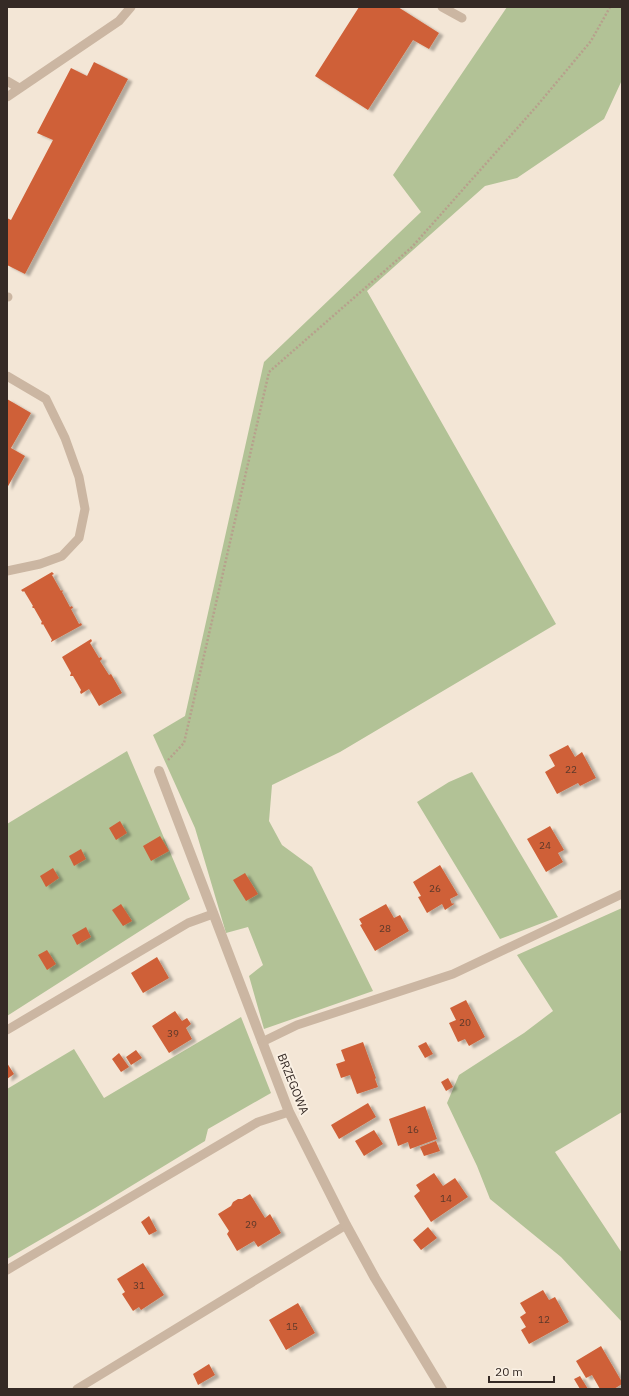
<svg xmlns="http://www.w3.org/2000/svg" width="629" height="1396" font-family="'IBM Plex Sans',sans-serif">
	<defs>
		<filter id="shadow"><feDropShadow dx="4.5" dy="2.5" stdDeviation="1" flood-color="#0004"/></filter>
	</defs>
	<rect width="100%" height="100%" fill="#f3e6d6"/>
	<path fill="#b2c296" d="M507,7H622V80L604,119L517,178L485,186L367,291L556,624L340,752L272,785L269,821L282,845L312,867L373,991L264,1029L249,976L263,965L248,927L226,933L195,828L153,735L185,716L264,362L421,212L393,175Z
		M127,751L190,899L7,1016V824Z
		M472,772L558,917L500,939L417,802L449,782Z
		M622,908V1112L555,1152L622,1253V1322L561,1257L490,1199L477,1166L447,1103L459,1075L524,1033L553,1011L517,955Z
		M241,1017L271,1093L208,1129L205,1141L95,1208L7,1259V1089L74,1049L104,1098Z"/>
	<path fill="#cf6138" filter="url(#shadow)" d="M359,7H398L439,33L429,49L413,40L368,110L315,76Z
		M94,62L128,79L25,274L7,265V218L11,220L53,140L37,133L71,68L87,76Z
		M7,399L31,413L11,448L25,456L7,488Z
		M52,572L54,574L52,575L61,591L62,590L63,591L62,592L70,607L72,606L73,608L71,609L79,624L81,623L82,625L51,642V641L52,640L43,624L42,625L41,623L42,622L34,608H33L32,607L33,606L24,591L23,592L21,590Z
		M91,639L92,641L90,643L99,658L101,657L102,659L100,661L109,675L111,674L122,693L99,706L89,689L81,694L80,692L81,690L73,676H70L71,673L62,657Z
		M568,745L575,757L582,752L596,778L580,786L578,783L557,794L545,772L555,766L549,755Z
		M120,821L127,833L116,840L109,828Z
		M550,826L564,850L558,853L563,862L546,872L527,839Z
		M160,836L169,851L151,861L143,846Z
		M81,849L86,859L74,866L69,856Z
		M440,865L458,895L450,899L452,904L453,903L454,904L445,910L442,904L427,913L418,897L421,896L413,882Z
		M53,868L59,878L46,887L40,876Z
		M245,873L258,894L246,901L233,880Z
		M121,904L132,921L123,926L112,910Z
		M386,904L394,918L400,915L409,931L375,951L360,925L362,924L359,919Z
		M86,927L91,937L77,945L72,935Z
		M47,950L56,964L47,970L38,955Z
		M157,957L169,978L143,993L131,973Z
		M466,1000L485,1037L469,1046L465,1039L458,1042L449,1023L456,1020L450,1008Z
		M175,1011L182,1021L187,1018L191,1024L186,1028L192,1039L169,1053L152,1026Z
		M363,1042L376,1078L375,1079L378,1087L357,1094L350,1075L341,1078L336,1064L345,1061L341,1050Z
		M426,1042L433,1054L425,1058L418,1046Z
		M136,1050L142,1058L131,1065L126,1057Z
		M119,1053L129,1067L121,1072L112,1059Z
		M7,1063L14,1074L7,1079Z
		M448,1078L453,1087L446,1091L441,1082Z
		M368,1103L376,1117L339,1139L331,1125Z
		M425,1106L437,1139L410,1149L408,1142L398,1146L389,1119Z
		M374,1130L383,1144L364,1156L355,1141Z
		M436,1141L440,1151L424,1156L420,1147Z
		M434,1173L443,1186L455,1178L468,1197L431,1222L414,1196L420,1191L416,1185Z
		M250,1194L265,1218L270,1214L281,1233L258,1247L254,1241L237,1251L227,1234L229,1231L218,1214L231,1206L233,1202L238,1199H242Z
		M149,1216L157,1231L149,1235L141,1222Z
		M428,1227L437,1238L421,1250L413,1240Z
		M143,1263L164,1295L141,1310L139,1307L133,1311L122,1294L125,1292L117,1279Z
		M543,1290L549,1300L555,1297L569,1322L529,1344L521,1330L526,1327L520,1317L526,1313L520,1303Z
		M298,1303L315,1333L286,1350L269,1320Z
		M601,1346L622,1382V1384L614,1389H600L592,1375L586,1378L576,1361Z
		M209,1364L215,1375L198,1385L193,1374Z
		M580,1376L588,1389H580L574,1379Z"/>
	<g fill="none" stroke-linecap="round" stroke-linejoin="round">
		<path stroke="#b7a08c" stroke-width="2.5" stroke-dasharray="2 2" stroke-linecap="butt" d="M168,760L184,743L269,372L412,247L536,107L591,41L610,7"/>
		<path stroke="#cbb6a2" stroke-width="9" d="M442,7L462,18
			M7,81L19,88
			M7,97L119,21L131,7
			M7,297H8
			M7,376L46,399L65,438L79,477L85,509L79,538L62,556L40,564L7,571
			M7,1030L188,923L213,914
			M262,1042L297,1025L453,974L622,894
			M7,1270L258,1122L289,1112
			M77,1389L346,1225"/>
		<path stroke="#cbb6a2" stroke-width="10" d="M159,771L289,1112L346,1225L375,1278L442,1389"/>
	</g>
	<g text-anchor="middle" stroke-width="4" stroke-linejoin="round" paint-order="stroke">
		<g font-size="10" fill="#5c382a">
			<text x="571" y="773">22</text>
			<text x="545" y="849">24</text>
			<text x="435" y="892">26</text>
			<text x="385" y="932">28</text>
			<text x="465" y="1026">20</text>
			<text x="173" y="1037">39</text>
			<text x="413" y="1133">16</text>
			<text x="446" y="1202">14</text>
			<text x="251" y="1228">29</text>
			<text x="139" y="1289">31</text>
			<text x="544" y="1323">12</text>
			<text x="292" y="1330">15</text>
		</g>
		<g font-size="12" fill="#352a25" stroke="#faf0e3">
			<text transform="translate(293 1084) rotate(68)" y="4">BRZEGOWA</text>
		</g>
	</g>
	<rect width="629" height="1396" fill="none" stroke="#352a25" stroke-width="16"/>
	<path d="M489 1376v6h65v-6" fill="none" stroke="#352a25" stroke-width="2"/>
	<text x="495" y="1376" font-size="12" fill="#352a25" stroke="#faf0e3" stroke-width="3" paint-order="stroke">20 m</text>
</svg>
